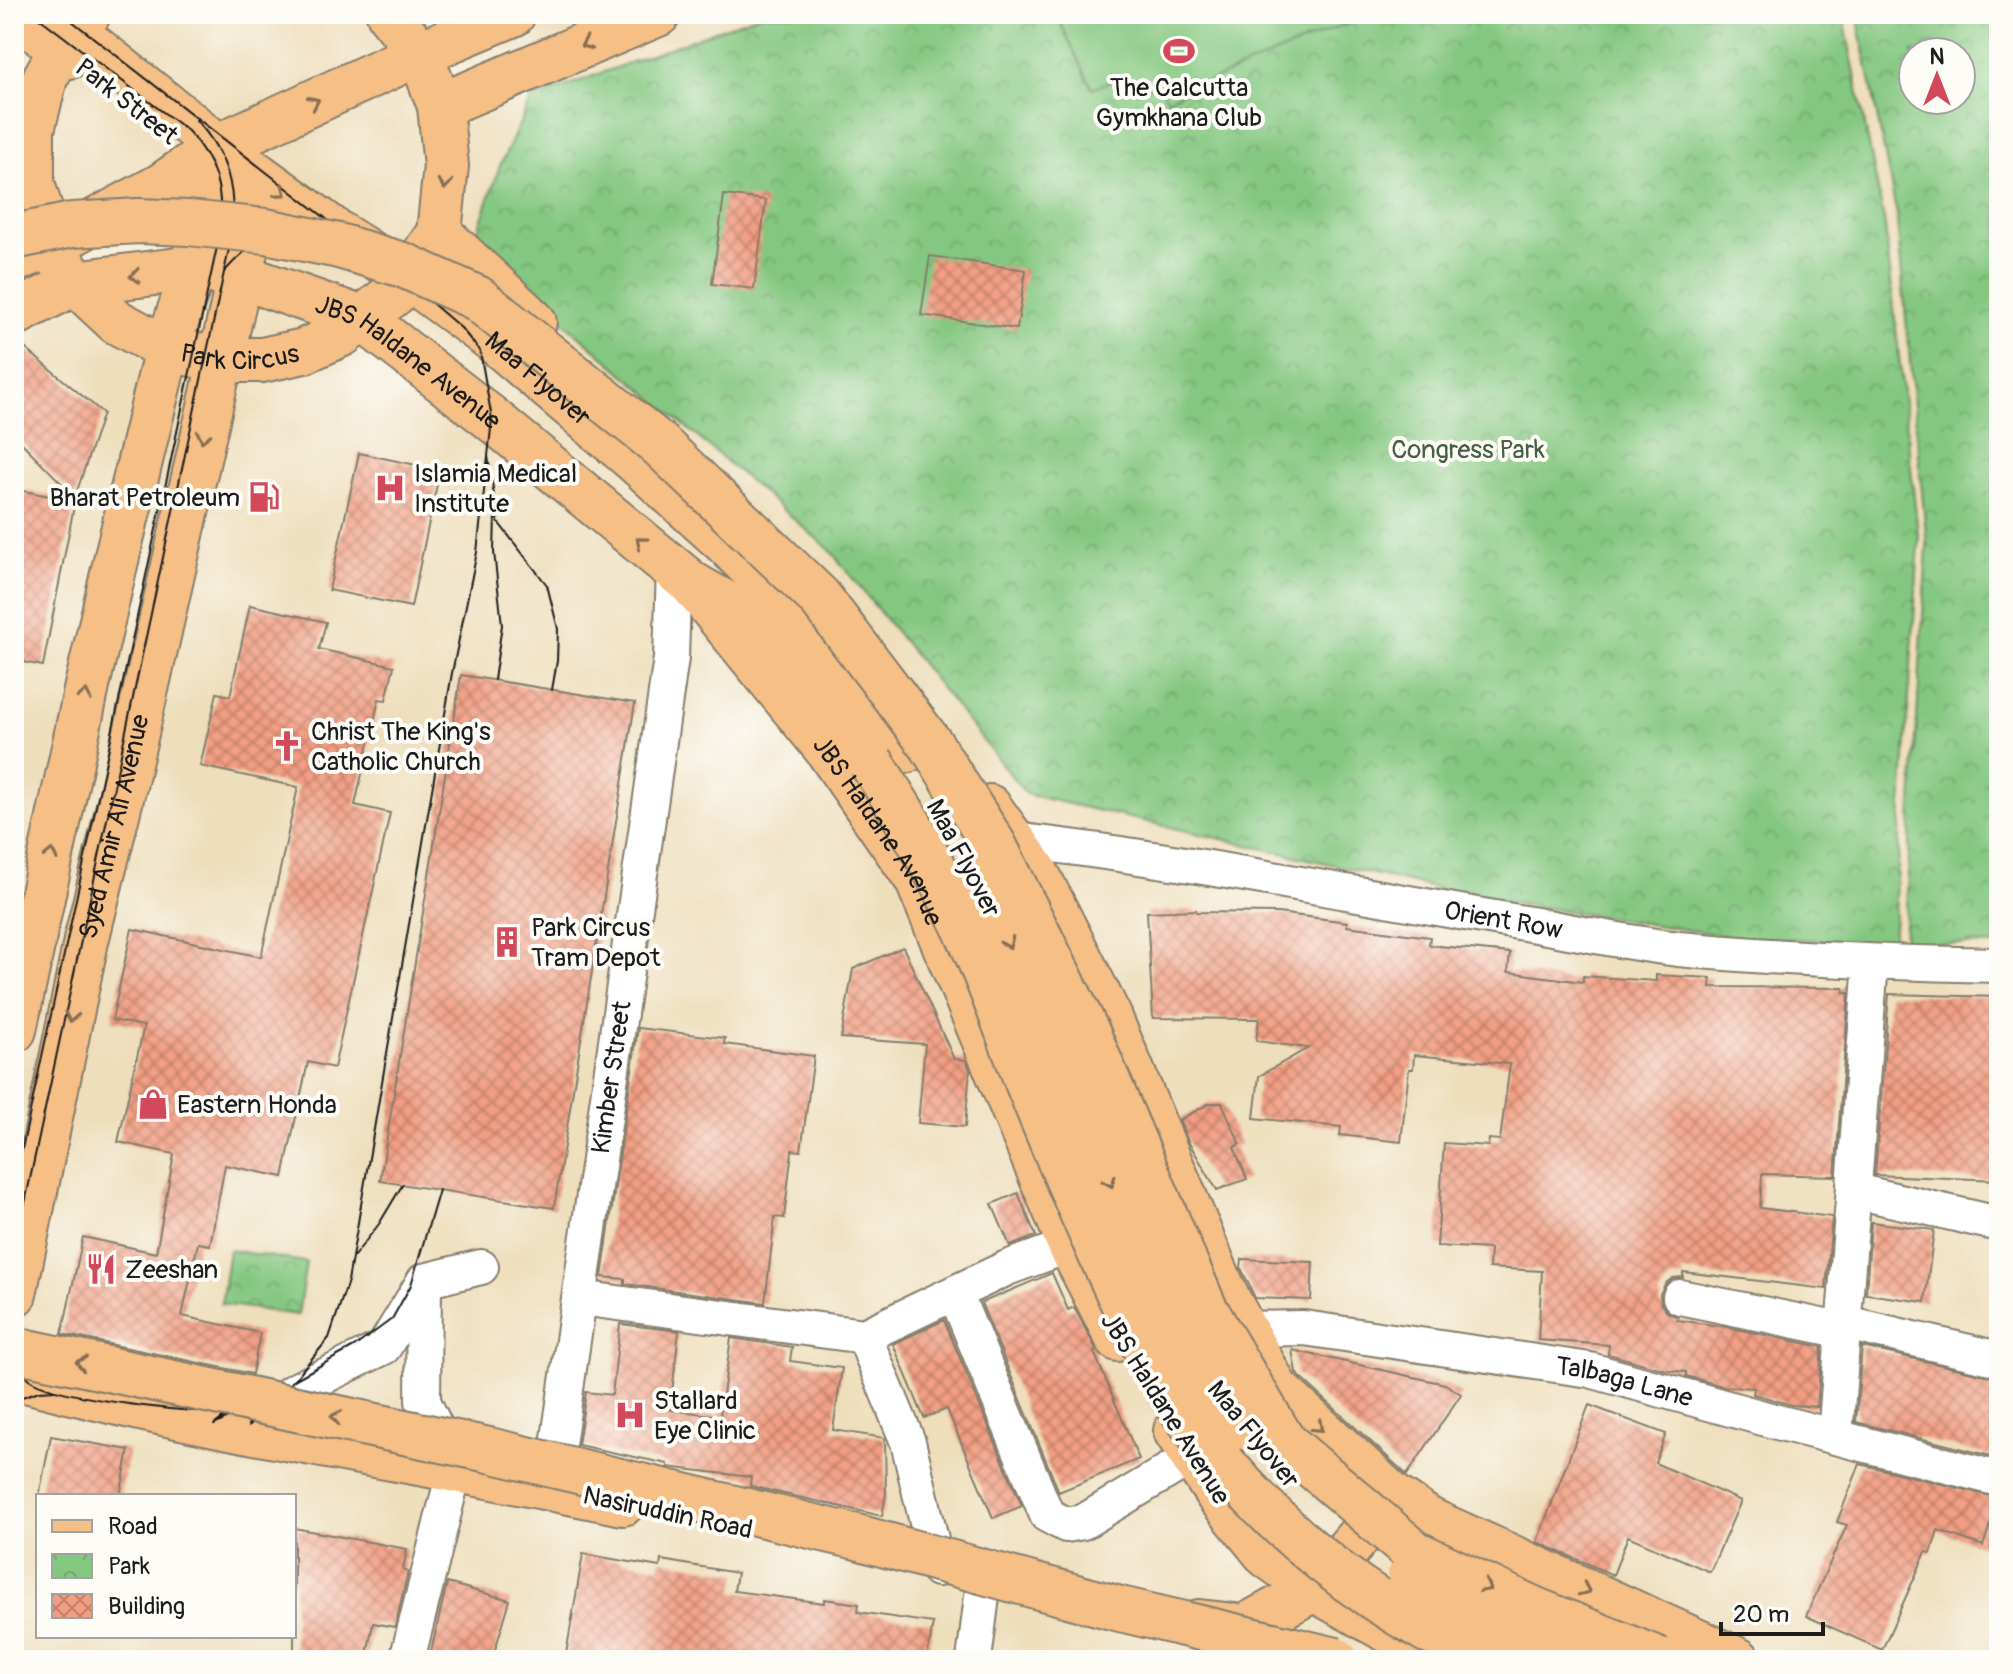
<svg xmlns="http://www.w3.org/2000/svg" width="2013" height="1674" font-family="Pangolin,sans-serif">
	<defs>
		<pattern id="park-crowns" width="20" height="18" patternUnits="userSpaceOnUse" patternTransform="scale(2)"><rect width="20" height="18" fill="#84c780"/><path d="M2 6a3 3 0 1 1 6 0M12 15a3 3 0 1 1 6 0" fill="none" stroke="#71aa6e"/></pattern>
		<pattern id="building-cross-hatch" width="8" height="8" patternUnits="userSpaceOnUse" patternTransform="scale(2)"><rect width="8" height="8" fill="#f29e83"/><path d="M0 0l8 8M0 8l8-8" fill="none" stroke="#c3806a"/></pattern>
	</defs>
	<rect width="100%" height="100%" fill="#fdfcf7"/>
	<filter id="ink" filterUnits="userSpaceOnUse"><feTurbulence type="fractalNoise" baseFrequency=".0125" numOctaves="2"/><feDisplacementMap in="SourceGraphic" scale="16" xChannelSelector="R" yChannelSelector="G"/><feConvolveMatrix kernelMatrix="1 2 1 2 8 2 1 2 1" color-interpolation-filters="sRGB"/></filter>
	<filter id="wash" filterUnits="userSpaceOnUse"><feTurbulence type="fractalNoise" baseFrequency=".006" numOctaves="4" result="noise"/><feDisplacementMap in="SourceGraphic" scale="32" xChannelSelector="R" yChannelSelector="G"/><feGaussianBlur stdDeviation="1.8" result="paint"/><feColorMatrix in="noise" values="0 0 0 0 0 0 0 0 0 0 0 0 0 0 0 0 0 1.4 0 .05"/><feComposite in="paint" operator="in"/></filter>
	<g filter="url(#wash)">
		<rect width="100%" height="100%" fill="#eedebc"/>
		<path fill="url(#park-crowns)" stroke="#50724e" stroke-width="2" fill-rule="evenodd" d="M761,14H1843L1885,225L1919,543L1893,943L1733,937L1469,896L1026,794L830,550L473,245L500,166L531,99Z
			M1857,14H1999V945L1904,943L1927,546L1896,211ZM1913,52H1961V100H1913Z
			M229,1250L306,1262L298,1315L221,1304Z"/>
		<path fill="#84c780" stroke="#50724e" stroke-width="2" d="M1056,14H1369L1168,99L1157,84L1137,92L1128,76L1092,88Z"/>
		<g id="blocks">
			<path fill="url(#building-cross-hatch)" d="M724,195L766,200L754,289L712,284Z
				M930,256L1026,270L1017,329L921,315Z
				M14,339L103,413L75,497L14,435Z
				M359,453L440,470L411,607L329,590Z
				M14,489L75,501L43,666L14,660Z
				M250,605L326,622L319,649L394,666L386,700L379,699L355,805L390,813L334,1068L308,1062L283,1177L225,1165L210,1245L198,1243L182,1316L260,1333L252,1374L62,1334L83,1237L156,1253L174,1154L118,1142L144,1026L112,1020L132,929L261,957L298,787L200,766L217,693L230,696Z
				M461,675L635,703L554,1208L380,1181Z
				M1196,910V912L1278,913L1347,922V926L1430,937L1429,945L1510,953L1508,972L1583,982V976L1656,981V975L1711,978L1710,987L1844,988V993H1849L1835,1176L1762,1174L1760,1208L1832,1217L1826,1289L1683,1272V1277L1673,1278L1666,1283L1660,1294L1661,1304L1667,1312L1678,1317L1677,1320L1727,1327L1822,1347L1817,1407L1792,1405L1753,1394L1754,1388L1722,1386L1686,1376V1372L1666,1370L1608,1354L1609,1345L1538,1340L1542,1271L1489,1268L1490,1249L1437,1246L1444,1143L1488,1146L1489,1139L1500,1140L1510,1064L1414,1055L1413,1069H1409L1401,1142L1340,1135L1341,1127L1254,1118L1259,1076L1308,1048L1256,1041L1259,1019L1153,1018L1147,912Z
				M903,947L954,1059L966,1060L970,1070L965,1127L918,1123L925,1044L841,1038L853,969Z
				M1889,994L1999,997V1180L1875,1175Z
				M638,1028L725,1038L724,1044L814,1056L801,1151L792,1150L784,1218L775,1217L765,1303L625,1284V1279L602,1277Z
				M1210,1103H1222L1240,1144L1234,1147L1247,1179L1217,1190L1189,1143L1179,1120Z
				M1018,1193L1036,1236L1010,1246L992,1204Z
				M1871,1222L1934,1230L1925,1302L1866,1294Z
				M1242,1259L1313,1262L1311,1300L1255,1298L1241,1268Z
				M1052,1273L1068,1310L1074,1307L1097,1351L1094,1352L1139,1459L1059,1492L981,1303Z
				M944,1320L1022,1506L993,1518L947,1409L924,1418L893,1344Z
				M620,1324L679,1331L670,1410L720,1416L731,1338L792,1347L790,1361L842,1368L833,1430L885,1438L886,1494L882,1516L750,1486L751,1477L675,1468L668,1467V1464L578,1445L586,1392L612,1395Z
				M1862,1347L1999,1378V1458L1856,1422Z
				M1292,1350L1445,1384L1461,1394L1407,1475L1296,1373Z
				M1589,1405L1666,1434L1655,1463L1741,1501L1710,1572L1628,1536L1613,1575L1537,1542Z
				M51,1436L129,1450L120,1496H39Z
				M1860,1464L1999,1498L1983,1546L1938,1530L1931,1553L1926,1552L1882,1650L1806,1616L1847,1525L1837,1522Z
				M294,1528L407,1549L403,1570L408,1572L395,1627L373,1623L366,1660H294Z
				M583,1554L660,1567L661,1560L737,1573L734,1591L824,1603V1599L859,1604L858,1612L933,1623L927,1660H565Z
				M447,1583L510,1600L492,1660H429Z"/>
		</g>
	</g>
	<g filter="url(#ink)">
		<use href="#blocks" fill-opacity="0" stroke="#857d6c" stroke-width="2"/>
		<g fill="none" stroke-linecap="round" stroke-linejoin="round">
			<defs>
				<g id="minor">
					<path id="s1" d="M1012,840C1182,859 1349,894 1518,922C1572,931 1626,943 1679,949C1786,959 1892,963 1999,965"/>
					<path d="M1855,1191L1999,1224"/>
					<path d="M955,1293L1047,1515L1066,1525L1083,1522L1193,1456"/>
					<path d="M1680,1297L1845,1331"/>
					<path d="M580,1298L864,1336"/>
					<path d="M1846,1323L1999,1359"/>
					<path id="s2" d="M1243,1329L1304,1328L1590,1370L1781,1423L1999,1479"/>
					<path d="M263,1415L292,1392L384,1347L424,1281L481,1267"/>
					<path d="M1835,1437L1871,962"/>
					<path id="s3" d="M552,1487L671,658L674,569"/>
					<path d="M938,1569L908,1442L864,1336L1007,1268L1070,1245"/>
					<path d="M407,1660L455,1468L423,1401L424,1281"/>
					<path d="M974,1660L984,1580"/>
				</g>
				<g id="major">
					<path d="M15,14L70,56"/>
					<path id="s4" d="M88,14L71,32L45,78L32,130V183L51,245L75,283L117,322L167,349L220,360H262L304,351L342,334L400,289L439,233L446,166L440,106L420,53L389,14"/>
					<path d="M440,106L658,14"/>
					<path d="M439,233L534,322"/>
					<path d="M14,260L51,245L161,186L218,146L420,53L513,14"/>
					<path id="s5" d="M14,314L75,283L194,268L240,276L363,319L492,419L692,584L826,748L917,879L1070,1245L1118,1339"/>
					<path d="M989,807L1036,872L1109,1016L1225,1294L1276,1389L1393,1496L1429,1520L1738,1660"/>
					<path d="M14,1030L87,686L118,552L167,349L194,268L200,210V159"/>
					<path id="s6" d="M14,1294L86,941L124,786L246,248V203L237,177L218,146L52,14"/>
					<path d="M14,1379L30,1381C225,1433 426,1461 623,1503"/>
					<path d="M1176,1431L1218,1495L1268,1556L1314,1589L1411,1643"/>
					<path d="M1199,1622L1244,1627L1314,1589L1393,1496"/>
				</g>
				<g id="highway">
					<path id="s7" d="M218,146L336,232L406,276L492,339L633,459L728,545L816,634L872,702L905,751"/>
					<path d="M692,584L746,615L829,708L871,762"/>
				</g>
			</defs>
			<use href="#minor" stroke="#857d6c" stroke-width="38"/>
			<use href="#major" stroke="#857d6c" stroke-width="48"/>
			<use href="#highway" stroke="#857d6c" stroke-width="48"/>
			<use href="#minor" stroke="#fff" stroke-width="34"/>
			<use href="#major" stroke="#f5bf86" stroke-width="44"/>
			<use href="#highway" stroke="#f5bf86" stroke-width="44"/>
			<path stroke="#1c1c1c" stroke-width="2" d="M63,14L405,280L461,328L480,351L492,419L488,456L498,522L547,585L558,629L557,661L552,690
				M225,271C259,233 289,218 341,234
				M494,680L502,625L494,552L495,515
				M14,1186L220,233C223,189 217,164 188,131L34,14
				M14,1254L232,235C236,188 228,155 196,120
				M354,1256L379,1224L403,1184
				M14,1356C19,1363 25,1377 32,1381C66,1400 190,1413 230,1412L214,1425L253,1405L248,1426L294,1380L354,1347L392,1319L411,1285L439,1190
				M294,1380L329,1338L348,1281L452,673L477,552L488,456
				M14,1400L39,1391L55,1390"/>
			<defs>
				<path id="highway-bridge" d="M14,237L72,225L138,221L189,223L266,231L339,246L403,265L477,298L659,444L819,597L932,746L994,845L1088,1034L1205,1309L1283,1441L1415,1553L1533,1609L1659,1660
					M871,762C907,818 941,876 969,936C991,984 1008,1034 1027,1082C1054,1148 1081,1213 1111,1277C1132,1322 1154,1370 1182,1410C1261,1523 1362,1604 1487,1660
					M980,882L1049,1037L1110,1184L1173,1323L1195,1360L1248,1428
					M14,1349L489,1450L857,1537L1116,1608L1336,1660
					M1410,1576L1469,1615L1572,1660"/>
			</defs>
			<use href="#highway-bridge" stroke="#857d6c" stroke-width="48" stroke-linecap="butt"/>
			<use href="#highway-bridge" stroke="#f5bf86" stroke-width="44"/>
		</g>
		<defs><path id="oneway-chevron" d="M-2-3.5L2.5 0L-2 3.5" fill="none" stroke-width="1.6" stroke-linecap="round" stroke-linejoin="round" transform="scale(2)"/></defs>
		<g stroke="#886e51">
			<use href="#oneway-chevron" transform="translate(586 44) rotate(157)"/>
			<use href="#oneway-chevron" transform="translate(314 102) rotate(-25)"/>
			<use href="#oneway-chevron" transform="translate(445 184) rotate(94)"/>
			<use href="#oneway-chevron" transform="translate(281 192) rotate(36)"/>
			<use href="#oneway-chevron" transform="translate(135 276) rotate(173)"/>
			<use href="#oneway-chevron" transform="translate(203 437) rotate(103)"/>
			<use href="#oneway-chevron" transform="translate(641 542) rotate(-140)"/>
			<use href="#oneway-chevron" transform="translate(85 695) rotate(-78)"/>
			<use href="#oneway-chevron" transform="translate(51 854) rotate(-78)"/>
			<use href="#oneway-chevron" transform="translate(1008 943) rotate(66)"/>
			<use href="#oneway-chevron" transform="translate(71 1017) rotate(102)"/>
			<use href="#oneway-chevron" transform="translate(1110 1182) rotate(67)"/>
			<use href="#oneway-chevron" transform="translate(81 1363) rotate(-168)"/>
			<use href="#oneway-chevron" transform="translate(336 1417) rotate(-168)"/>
			<use href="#oneway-chevron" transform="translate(1318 1427) rotate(42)"/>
			<use href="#oneway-chevron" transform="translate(1486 1587) rotate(26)"/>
			<use href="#oneway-chevron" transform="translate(1585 1590) rotate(24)"/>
		</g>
	</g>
	<defs>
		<symbol id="stadium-bare" viewBox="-9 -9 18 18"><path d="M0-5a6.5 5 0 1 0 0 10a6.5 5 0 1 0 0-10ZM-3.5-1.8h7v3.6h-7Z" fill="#d1495b" stroke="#fdfcf7" stroke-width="2.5" paint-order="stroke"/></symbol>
		<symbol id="hospital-bare" viewBox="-9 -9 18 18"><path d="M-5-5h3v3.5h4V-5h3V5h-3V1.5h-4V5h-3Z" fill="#d1495b" stroke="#fdfcf7" stroke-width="2.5" paint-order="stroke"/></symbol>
		<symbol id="fuel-bare" viewBox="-9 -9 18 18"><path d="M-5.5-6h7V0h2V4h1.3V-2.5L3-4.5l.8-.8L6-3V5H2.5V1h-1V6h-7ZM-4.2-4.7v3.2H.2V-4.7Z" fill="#d1495b" stroke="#fdfcf7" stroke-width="2.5" paint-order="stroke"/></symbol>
		<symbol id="church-bare" viewBox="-9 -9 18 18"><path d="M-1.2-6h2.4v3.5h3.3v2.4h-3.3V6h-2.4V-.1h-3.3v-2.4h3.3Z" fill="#d1495b" stroke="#fdfcf7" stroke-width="2.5" paint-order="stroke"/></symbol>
		<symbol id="building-bare" viewBox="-9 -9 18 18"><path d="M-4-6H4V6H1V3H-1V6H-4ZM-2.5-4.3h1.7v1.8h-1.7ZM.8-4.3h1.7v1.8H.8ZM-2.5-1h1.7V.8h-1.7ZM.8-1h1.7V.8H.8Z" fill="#d1495b" stroke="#fdfcf7" stroke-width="2.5" paint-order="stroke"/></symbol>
		<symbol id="shop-bare" viewBox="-9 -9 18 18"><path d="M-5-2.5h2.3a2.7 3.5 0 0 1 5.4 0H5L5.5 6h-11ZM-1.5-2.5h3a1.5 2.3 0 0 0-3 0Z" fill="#d1495b" stroke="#fdfcf7" stroke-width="2.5" paint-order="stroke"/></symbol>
		<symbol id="restaurant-bare" viewBox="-9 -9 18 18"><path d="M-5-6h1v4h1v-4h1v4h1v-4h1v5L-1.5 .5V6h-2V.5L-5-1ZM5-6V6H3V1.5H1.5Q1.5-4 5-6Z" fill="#d1495b" stroke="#fdfcf7" stroke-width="2.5" paint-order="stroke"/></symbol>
	</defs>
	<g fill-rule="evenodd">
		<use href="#stadium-bare" x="1157" y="29" width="44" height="44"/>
		<use href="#hospital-bare" x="368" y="466" width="44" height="44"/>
		<use href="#fuel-bare" x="242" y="475" width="44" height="44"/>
		<use href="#church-bare" x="265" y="724" width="44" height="44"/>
		<use href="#building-bare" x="485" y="920" width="44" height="44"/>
		<use href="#shop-bare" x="131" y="1082" width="44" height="44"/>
		<use href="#restaurant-bare" x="79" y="1247" width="44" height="44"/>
		<use href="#hospital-bare" x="608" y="1393" width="44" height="44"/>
	</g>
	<g text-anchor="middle" stroke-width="8" stroke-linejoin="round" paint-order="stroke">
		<g font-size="26" fill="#1c1c1c" stroke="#fdfcf7" text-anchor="start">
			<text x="1179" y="96" text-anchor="middle">The Calcutta<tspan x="1179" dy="30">Gymkhana Club</tspan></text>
			<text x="414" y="482">Islamia Medical<tspan x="414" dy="30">Institute</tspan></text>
			<text x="240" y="506" text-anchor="end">Bharat Petroleum</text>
			<text x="311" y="740">Christ The King's<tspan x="311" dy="30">Catholic Church</tspan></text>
			<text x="531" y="936">Park Circus<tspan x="531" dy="30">Tram Depot</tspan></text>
			<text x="177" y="1113">Eastern Honda</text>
			<text x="125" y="1278">Zeeshan</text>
			<text x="654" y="1409">Stallard<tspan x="654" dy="30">Eye Clinic</tspan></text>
		</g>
		<g font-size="26" fill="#1c1c1c" stroke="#fdfcf7">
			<text transform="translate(127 101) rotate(38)" y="9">Park Street</text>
			<text dy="9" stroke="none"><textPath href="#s4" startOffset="482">Park Circus</textPath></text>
			<text dy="9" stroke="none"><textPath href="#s5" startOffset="426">JBS Haldane Avenue</textPath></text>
			<text dy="9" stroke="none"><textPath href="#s7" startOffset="396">Maa Flyover</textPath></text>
			<text dy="9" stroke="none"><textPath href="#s6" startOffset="478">Syed Amir Ali Avenue</textPath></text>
			<text dy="9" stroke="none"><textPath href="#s5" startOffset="1098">JBS Haldane Avenue</textPath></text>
			<text transform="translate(964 858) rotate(62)" y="9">Maa Flyover</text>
			<text dy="9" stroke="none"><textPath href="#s1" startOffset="498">Orient Row</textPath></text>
			<text dy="9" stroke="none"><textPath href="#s3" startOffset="414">Kimber Street</textPath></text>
			<text dy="9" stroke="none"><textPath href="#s2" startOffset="386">Talbaga Lane</textPath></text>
			<text transform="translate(1166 1408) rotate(58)" y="9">JBS Haldane Avenue</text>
			<text transform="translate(1254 1434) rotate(51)" y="9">Maa Flyover</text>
			<text transform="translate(668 1512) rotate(12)" y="9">Nasiruddin Road</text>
		</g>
		<g font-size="26" fill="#466044" stroke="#fdfcf7">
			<text x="1468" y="458">Congress Park</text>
		</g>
	</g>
	<rect width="2013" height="1674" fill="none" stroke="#fdfcf7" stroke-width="48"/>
	<rect x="36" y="1494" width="260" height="144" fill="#fdfcf7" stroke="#a3a29f" stroke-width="2"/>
	<rect x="52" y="1520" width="40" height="12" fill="#f5bf86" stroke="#a3a29f" stroke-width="2"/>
	<text x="108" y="1534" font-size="24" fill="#1c1c1c">Road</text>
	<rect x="52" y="1554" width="40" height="24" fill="url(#park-crowns)" stroke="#a3a29f" stroke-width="2"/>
	<text x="108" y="1574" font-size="24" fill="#1c1c1c">Park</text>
	<rect x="52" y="1594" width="40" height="24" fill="url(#building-cross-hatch)" stroke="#a3a29f" stroke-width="2"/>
	<text x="108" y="1614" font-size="24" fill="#1c1c1c">Building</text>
	<g transform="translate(1937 76)"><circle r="38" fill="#fdfcf7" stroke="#a3a29f" stroke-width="2"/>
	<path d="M0-6L14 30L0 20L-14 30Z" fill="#d1495b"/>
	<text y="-12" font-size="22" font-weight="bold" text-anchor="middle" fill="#1c1c1c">N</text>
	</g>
	<path d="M1721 1622v12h102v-12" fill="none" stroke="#1c1c1c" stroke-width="4"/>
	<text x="1733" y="1622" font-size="24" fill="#1c1c1c" stroke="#fdfcf7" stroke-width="6" paint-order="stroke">20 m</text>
</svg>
